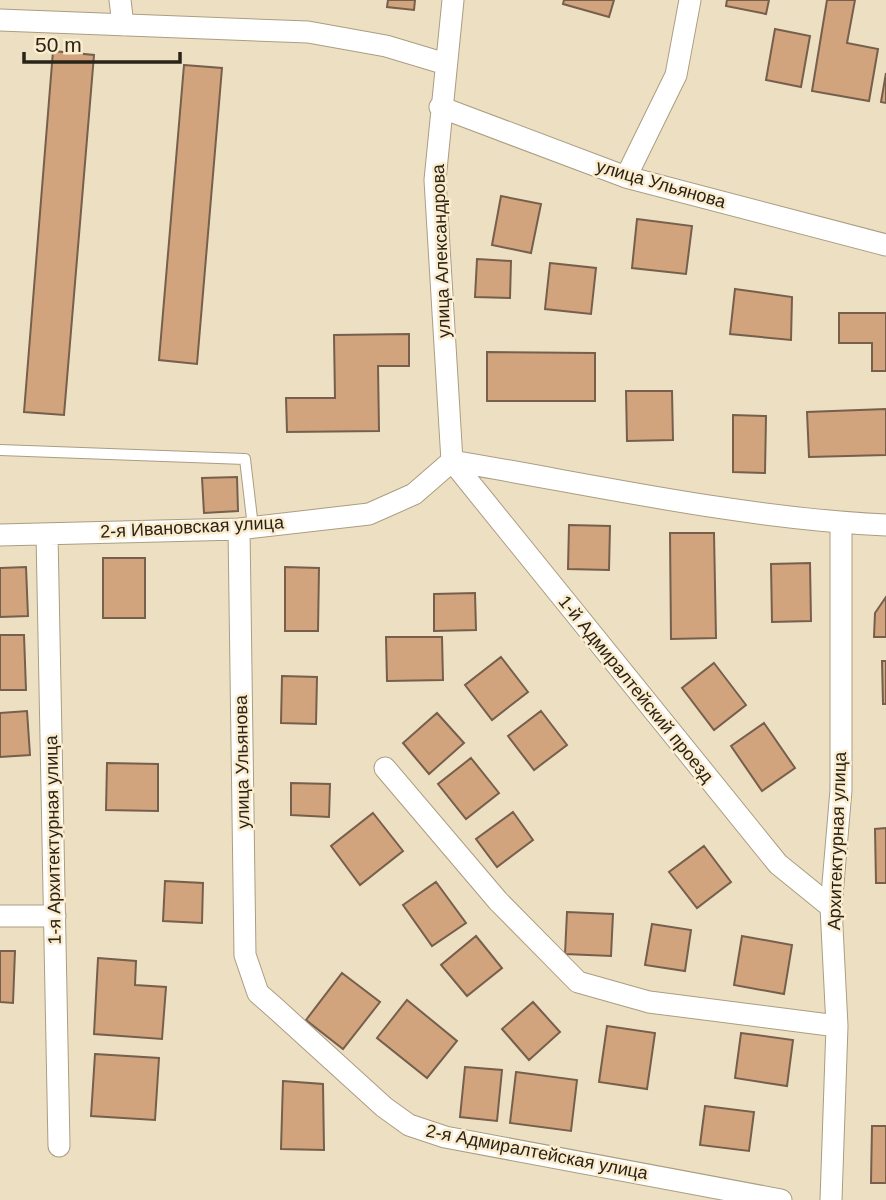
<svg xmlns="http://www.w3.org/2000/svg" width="886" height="1200" font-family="Arial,sans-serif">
	<rect width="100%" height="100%" fill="#eddfc1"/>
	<path fill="#d1a47e" stroke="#765f4c" stroke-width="2" d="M388,0H415L414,10L387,7Z
		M564,0H614L609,17L563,4Z
		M727,0H769L766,14L726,6Z
		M827,0H855L847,43L878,49L869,101L812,91Z
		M775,29L810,36L801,87L766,80Z
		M53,51L94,55L64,415L24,412Z
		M184,65L222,68L197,364L159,360Z
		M886,73V103L881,102Z
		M501,196L541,204L531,253L492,245Z
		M637,219L692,226L686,274L632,268Z
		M477,259L511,261L510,298L475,297Z
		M550,263L596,268L591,314L545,309Z
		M735,289L792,297L791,340L730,334Z
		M839,313H886V371H872V343H839Z
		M409,334V366H378L379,431L287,432L286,398H335L334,335Z
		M487,352L595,353V401H487Z
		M626,391H672L673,440L627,441Z
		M886,409V455L809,457L807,412Z
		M733,415L766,416L765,473L733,472Z
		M237,477L238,511L204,513L202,478Z
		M569,525L610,526L609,570L568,569Z
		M670,533H714L716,638L671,639Z
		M103,558H145V618H103Z
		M810,563L811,621L772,622L771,564Z
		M26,567L28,616L0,617V568Z
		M285,567L319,568L318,631H285Z
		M475,593L476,630L434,631V594Z
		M886,597V637H874L875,613Z
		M0,635H24L26,690H0Z
		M386,637H442L443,680L387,681Z
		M501,657L528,692L492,720L465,685Z
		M882,661H886V704H883Z
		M714,663L746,705L714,730L682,688Z
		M282,676L317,677L316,724L281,723Z
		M27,711L30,755L0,757V713Z
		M541,711L567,745L534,770L508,736Z
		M437,713L464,743L429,774L403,743Z
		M764,723L795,768L762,791L731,746Z
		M471,758L499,793L466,819L438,784Z
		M107,763L158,764V811L106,810Z
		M291,783L330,784L329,817L291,815Z
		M513,812L533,840L497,867L476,839Z
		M373,813L403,851L360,885L331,846Z
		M886,828V883H876L875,829Z
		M704,846L731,882L697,908L669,872Z
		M165,881L203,883L202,923L163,921Z
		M436,882L466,923L432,946L403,905Z
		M567,912L613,914L611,956L565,954Z
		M652,924L691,930L685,971L645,965Z
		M476,936L502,968L467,996L441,965Z
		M742,936L792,945L784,994L734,985Z
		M0,951H15L13,1003L0,1002Z
		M98,958L136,961L135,985L166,987L162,1039L94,1034Z
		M342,973L380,1002L343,1049L306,1020Z
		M407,1000L457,1041L427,1078L377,1038Z
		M533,1002L560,1032L529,1060L502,1029Z
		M607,1026L655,1033L647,1089L599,1082Z
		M741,1033L793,1040L787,1086L735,1078Z
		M95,1054L159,1058L155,1120L91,1116Z
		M465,1067L502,1070L497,1121L460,1117Z
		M516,1072L577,1080L571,1131L510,1123Z
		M283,1081L323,1084L324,1150L281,1149Z
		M705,1106L754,1112L749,1151L700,1145Z
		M872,1126H886V1183H871Z"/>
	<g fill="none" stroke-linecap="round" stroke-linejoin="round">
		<defs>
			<path id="lane" d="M0,450L245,459L253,527"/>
			<path id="street" d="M120,0L123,25
				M0,20L308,32L386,46L446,64
				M440,107L626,177L886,245
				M626,177L676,75L690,0
				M452,461L778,864L831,907
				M452,461L435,180L453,0
				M452,461C595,485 740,518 886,525
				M239,529L245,955L258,993L274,1007L384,1107L409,1125L445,1137L781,1200
				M47,534L59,1146
				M0,535L239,529L369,514L414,494L452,461
				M385,768L498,901L578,982L649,1002L837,1026
				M0,916H55
				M831,1200L837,1026L831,907L841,790V523"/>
		</defs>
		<use href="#lane" stroke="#ab9d81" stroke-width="12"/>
		<use href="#street" stroke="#ab9d81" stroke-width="23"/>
		<use href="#lane" stroke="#fff" stroke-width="10"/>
		<use href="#street" stroke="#fff" stroke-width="21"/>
	</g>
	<g text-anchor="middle" stroke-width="5" stroke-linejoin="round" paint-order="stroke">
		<g font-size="18" fill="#292318" stroke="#fbecce">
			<text transform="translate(661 184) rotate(16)" y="6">улица Ульянова</text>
			<text transform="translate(441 251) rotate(-92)" y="6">улица Александрова</text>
			<text transform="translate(192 527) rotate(-3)" y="6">2-я Ивановская улица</text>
			<text transform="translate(636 689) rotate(51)" y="6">1-й Адмиралтейский проезд</text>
			<text transform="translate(242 762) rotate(-91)" y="6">улица Ульянова</text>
			<text transform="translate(53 840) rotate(-91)" y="6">1-я Архитектурная улица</text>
			<text transform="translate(837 841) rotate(-88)" y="6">Архитектурная улица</text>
			<text transform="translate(537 1152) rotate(11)" y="6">2-я Адмиралтейская улица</text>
		</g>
	</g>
	<path d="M24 52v10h156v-10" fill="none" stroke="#292318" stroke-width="3.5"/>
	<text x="35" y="52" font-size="21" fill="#292318" stroke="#fbecce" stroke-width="5" paint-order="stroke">50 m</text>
</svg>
